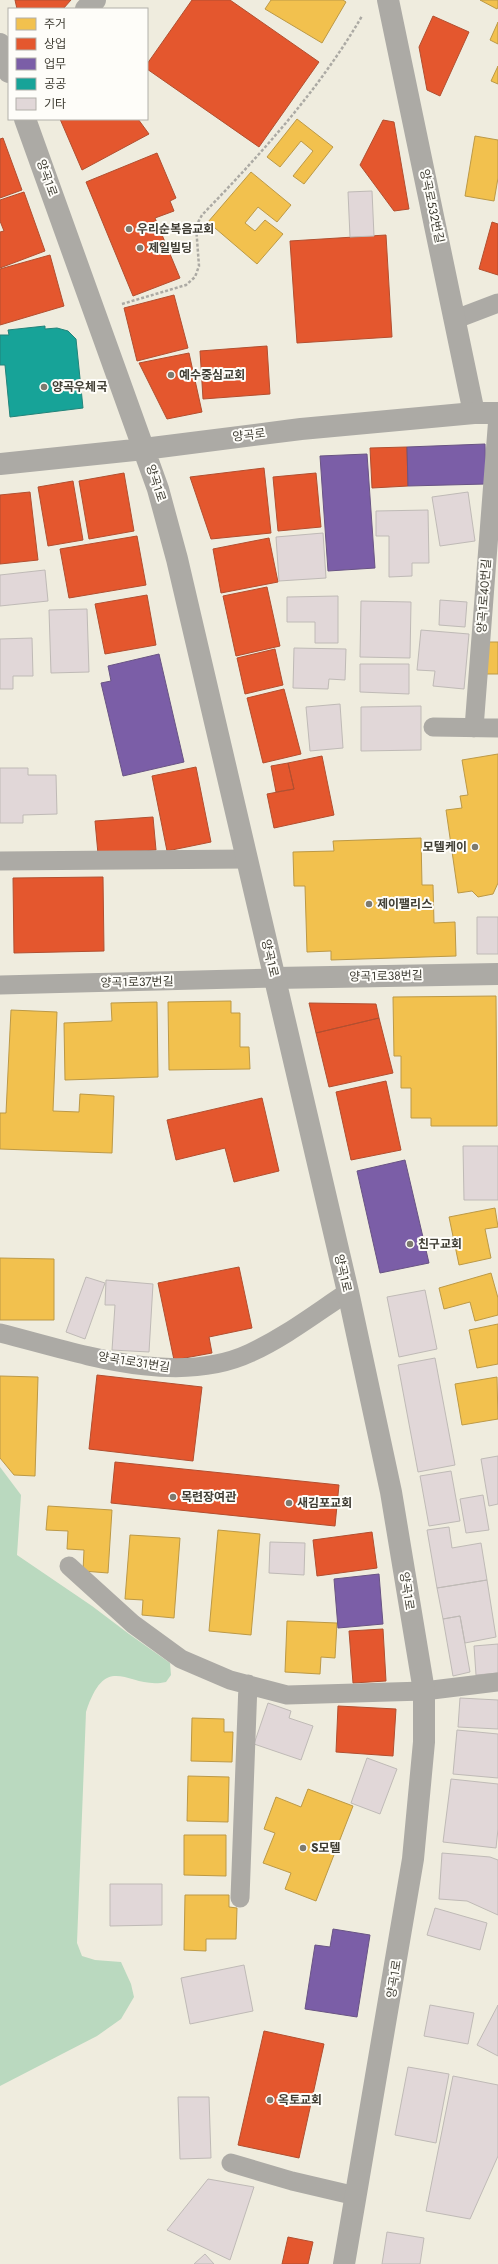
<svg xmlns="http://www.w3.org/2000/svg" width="498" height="2264" font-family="Jost,'Noto Sans KR',sans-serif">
	<rect width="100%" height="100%" fill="#efecde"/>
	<path fill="#bad9bf" d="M0,1467L21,1495L17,1555L92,1606L129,1634L170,1663L171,1675L166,1682C129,1691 107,1648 86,1712L77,1943L82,1956L95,1960L121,1962L131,1984L134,1997L121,2019L97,2036L0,2086Z"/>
	<path fill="#f2c14e" stroke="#bc9946" d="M271,0H343L346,2L322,43L265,9Z
		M480,0H498V7L497,9Z
		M498,22V44L490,40Z
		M498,66V84L491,81Z
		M297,119L333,147L304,184L293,176L313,151L301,141L280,167L267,157Z
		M475,136L498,140V178L494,201L465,196Z
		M251,172L291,205L277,222L258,207L245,223L255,231L265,220L283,234L257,264L208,222Z
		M487,642H498V674H486Z
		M498,754V883L493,894L478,897L472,891L458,893L446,810L462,808L460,796L468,795L462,760Z
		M421,838L422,885H433L434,923L455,922L456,956L331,960V951L307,952L305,886H294L293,852L334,851L333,841Z
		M496,996L497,1126H431V1118H411V1088H401V1056H394L393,997Z
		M231,1001V1013H240V1047H249L250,1069L169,1070L168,1002Z
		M157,1002L158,1077L65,1080L64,1023L112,1021L111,1003Z
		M11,1010L57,1012L53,1111L79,1112L80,1094L114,1096L112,1153L0,1149V1113H6Z
		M495,1208L498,1227L485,1229L491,1258L459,1265L449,1217Z
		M0,1258L54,1259V1320H0Z
		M491,1273L498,1298V1315L475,1321L470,1302L444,1309L439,1288Z
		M498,1324V1364L477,1368L469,1330Z
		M0,1376L38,1377L35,1476L14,1475L0,1458Z
		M497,1377L498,1419L462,1425L455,1384Z
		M48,1506L112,1510L108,1573L83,1571L84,1550L67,1549L68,1531L46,1530Z
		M218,1530L260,1534L251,1635L209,1631Z
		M130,1535L180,1538L174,1618L142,1615L143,1600L125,1599Z
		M287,1621L337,1623L335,1658L321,1657L320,1674L285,1672Z
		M192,1718L224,1719V1732H233L232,1762L191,1761Z
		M188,1776L229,1777L228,1822L187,1821Z
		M308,1789L353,1806L316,1901L285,1889L291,1873L263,1863L275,1833L264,1829L276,1797L301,1807Z
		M184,1835H226V1876L184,1875Z
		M185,1895H229V1907L237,1908L236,1939H206V1951L184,1950Z"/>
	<path fill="#e4572e" stroke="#b24f30" d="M15,0H71L63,9H17Z
		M192,0H230L319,62L259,147L147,69V64Z
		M433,16L469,32L440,96L427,90L419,47Z
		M60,119H138L149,134L82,170Z
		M383,120L394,122L409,209L394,211L360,165Z
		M3,138L22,190L0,198V139Z
		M157,153L176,198L170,201L174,211L155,218L180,278L133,296L86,182Z
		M24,192L45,251L0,268V232L4,231L0,221V200Z
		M492,222L498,224V275L479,269Z
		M386,235L392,337L297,343L290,241Z
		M50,255L64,306L0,325V269Z
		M174,295L188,348L137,361L124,308Z
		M267,346L270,394L203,399L200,351Z
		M189,353L202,412L167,419L139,363Z
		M407,447L408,486L372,488L370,448Z
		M264,468L271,533L211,539L190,477Z
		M124,473L134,531L89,539L79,481Z
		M316,473L321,527L278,531L273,477Z
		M73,481L83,540L48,546L38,487Z
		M30,492L38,560L0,564V495Z
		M137,536L146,585L69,598L60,549Z
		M269,538L278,582L221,593L213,549Z
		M267,587L280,646L236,656L223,596Z
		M147,595L156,645L105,654L95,604Z
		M275,649L283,685L245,694L237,658Z
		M284,689L301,754L263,763L247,698Z
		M322,756L334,815L274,828L267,794L294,789L288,763Z
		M288,763L294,789L276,792L271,766Z
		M196,767L211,842L167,851L152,776Z
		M153,817L156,850L98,854L95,821Z
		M103,877L104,951L14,953L13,878Z
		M309,1003L376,1004L379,1018L316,1033Z
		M379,1018L393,1073L329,1087L316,1033Z
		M386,1081L401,1150L351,1160L336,1092Z
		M262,1098L279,1171L234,1182L225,1148L176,1160L167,1120Z
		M239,1267L252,1328L209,1337L212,1353L174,1360L158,1283Z
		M97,1375L202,1387L193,1461L89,1449Z
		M115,1462L339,1485L335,1526L111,1503Z
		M372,1532L377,1568L317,1576L313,1540Z
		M383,1629L386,1681L353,1683L349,1631Z
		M338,1706L396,1709L393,1756L336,1752Z
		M264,2031L324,2044L299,2158L238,2145Z
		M288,2237L313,2242L308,2264H282Z"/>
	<path fill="#7b5ea7" stroke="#695484" d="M485,444L486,484L408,486L407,447Z
		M367,454L375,568L328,571L320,456Z
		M159,654L184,762L123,776L101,683L111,681L108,666Z
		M405,1160L429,1263L380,1273L357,1171Z
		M379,1574L383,1624L338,1628L334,1579Z
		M333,1929L370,1935L357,2017L305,2009L315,1945L330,1947Z"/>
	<path fill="#17a398" stroke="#23847a" d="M45,326V329L57,328L68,331L76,339L83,408L10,417L5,365H0V335H9L8,330Z"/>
	<path fill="#e1d7d8" stroke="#bfbab6" d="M372,191L374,236L350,237L348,192Z
		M468,492L475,541L440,546L432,497Z
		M428,510L429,563H412V576L389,577V536H376V511Z
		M323,533L326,578L279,581L276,537Z
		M45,570L48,601L0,606V575Z
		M338,596V643H315V622H287V597Z
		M440,600L467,602L465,627L439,625Z
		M361,601L411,602L410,658L360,657Z
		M87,609L89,672L51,673L49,610Z
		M421,630L469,634L464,689L433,686L435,671L417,670Z
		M32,638L33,676H13V689H0V639Z
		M294,648L346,649L345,680L329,679L328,689L293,688Z
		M360,664H409V694L360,692Z
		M340,704L343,748L310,751L306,707Z
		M421,706V750L361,751V707Z
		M0,768H28V775H56L57,814L23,815V823H0Z
		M477,917H498V954H477Z
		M463,1146H498V1200H464Z
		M86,1277L105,1283L85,1339L66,1332Z
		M106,1280L153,1284L149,1352L112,1350L115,1305H105Z
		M425,1290L437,1349L399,1357L387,1297Z
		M435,1358L455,1465L418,1472L398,1365Z
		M498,1456V1504L489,1506L481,1459Z
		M451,1471L460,1521L429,1526L420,1476Z
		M483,1495L489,1530L466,1533L460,1499Z
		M449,1527L452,1548L481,1543L487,1580L437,1588L427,1530Z
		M270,1542L305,1543L304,1575L269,1573Z
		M487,1580L496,1637L465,1643L460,1616L443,1619L437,1588Z
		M460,1616L470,1672L453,1676L443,1619Z
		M498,1644V1673L476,1675L474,1646Z
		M460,1698L498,1700V1729L458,1727Z
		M268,1703L291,1711L289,1718L313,1726L301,1760L254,1744Z
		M457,1730L498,1734V1778L453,1774Z
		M367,1758L397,1769L380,1814L351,1803Z
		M451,1779L498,1784V1829L496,1848L443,1842Z
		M442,1853L490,1857L498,1860V1915L467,1901L439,1899Z
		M110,1884H162V1925L110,1926Z
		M435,1908L487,1923L480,1950L427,1935Z
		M244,1965L253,2011L190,2024L181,1978Z
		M430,2005L474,2013L468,2044L424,2036Z
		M498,2005V2056L477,2045Z
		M408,2067L449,2074L436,2143L395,2135Z
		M453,2076L498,2085V2156L470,2219L426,2211Z
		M178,2097H209L211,2158L180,2159Z
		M208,2179L254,2187L230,2260L167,2230Z
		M387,2232L424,2238L420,2264H382Z
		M205,2254L214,2264H194Z"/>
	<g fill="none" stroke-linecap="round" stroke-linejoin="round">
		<path stroke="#acaaa4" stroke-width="2.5" stroke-dasharray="3 2" stroke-linecap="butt" d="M122,304L186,285L195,277L199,266L196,226L202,215C261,154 319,90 362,16"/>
		<path stroke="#acaaa5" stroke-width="19" d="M456,319L498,303
			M433,727L498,728
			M474,728L498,416
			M0,861L247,859
			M0,985L275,978
			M0,1333C76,1352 175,1388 250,1353C285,1337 316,1313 348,1292
			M69,1566L133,1624L181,1659L230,1680L287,1695L424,1691L498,1682
			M240,1898L248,1684
			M231,2163L292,2181L356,2196"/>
		<path stroke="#acaaa5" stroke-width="22" d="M388,0L474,413
			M86,9L95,0
			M275,978L498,974"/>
		<path stroke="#acaaa5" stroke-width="22" d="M0,44L9,72
			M25,119L158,489L177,559L348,1292L391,1492L424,1691V1742L413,1859L344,2264
			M0,464L144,449L301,429L474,413H498"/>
	</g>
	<g fill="#7d7a6f" stroke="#fefdf9" stroke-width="1.5">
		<circle cx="129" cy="229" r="4"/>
		<circle cx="140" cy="248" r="4"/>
		<circle cx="171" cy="375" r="4"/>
		<circle cx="44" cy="387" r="4"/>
		<circle cx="475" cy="847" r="4"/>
		<circle cx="369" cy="904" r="4"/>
		<circle cx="410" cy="1244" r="4"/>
		<circle cx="173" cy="1497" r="4"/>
		<circle cx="289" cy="1503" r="4"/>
		<circle cx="303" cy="1848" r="4"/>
		<circle cx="270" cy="2100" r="4"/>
	</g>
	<g text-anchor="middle" stroke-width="4" stroke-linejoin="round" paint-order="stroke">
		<g font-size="12" fill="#3f3d33" stroke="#fefdf9">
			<text transform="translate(47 178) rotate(70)" y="4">양곡1로</text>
			<text transform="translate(432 206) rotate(78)" y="4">양곡로532번길</text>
			<text transform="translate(249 435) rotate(-7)" y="4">양곡로</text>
			<text transform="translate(156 483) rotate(72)" y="4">양곡1로</text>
			<text transform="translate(484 596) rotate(-86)" y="4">양곡1로40번길</text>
			<text transform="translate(270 958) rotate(77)" y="4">양곡1로</text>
			<text transform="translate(386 976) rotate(-1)" y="4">양곡1로38번길</text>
			<text transform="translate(137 982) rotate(-1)" y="4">양곡1로37번길</text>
			<text transform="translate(343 1273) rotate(77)" y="4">양곡1로</text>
			<text transform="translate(134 1362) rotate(9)" y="4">양곡1로31번길</text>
			<text transform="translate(407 1591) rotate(81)" y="4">양곡1로</text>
			<text transform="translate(394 1979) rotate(-81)" y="4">양곡1로</text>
		</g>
		<g font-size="12" font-weight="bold" fill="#3f3d33" stroke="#fefdf9" text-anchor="start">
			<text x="137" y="233">우리순복음교회</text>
			<text x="148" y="252">제일빌딩</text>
			<text x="179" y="379">예수중심교회</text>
			<text x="52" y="391">양곡우체국</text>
			<text x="467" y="851" text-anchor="end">모텔케이</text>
			<text x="377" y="908">제이팰리스</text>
			<text x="418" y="1248">친구교회</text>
			<text x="181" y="1501">목련장여관</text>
			<text x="297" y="1507">새김포교회</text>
			<text x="311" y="1852">S모텔</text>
			<text x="278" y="2104">옥토교회</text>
		</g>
	</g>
	<rect x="8" y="8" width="140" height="112" fill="#fefdf9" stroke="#b2b0aa"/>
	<rect x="16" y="18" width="20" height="12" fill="#f2c14e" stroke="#b2b0aa"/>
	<text x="44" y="28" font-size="12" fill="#3f3d33">주거</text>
	<rect x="16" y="38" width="20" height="12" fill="#e4572e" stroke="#b2b0aa"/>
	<text x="44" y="48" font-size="12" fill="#3f3d33">상업</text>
	<rect x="16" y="58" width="20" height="12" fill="#7b5ea7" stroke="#b2b0aa"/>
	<text x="44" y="68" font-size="12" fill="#3f3d33">업무</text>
	<rect x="16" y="78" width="20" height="12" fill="#17a398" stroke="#b2b0aa"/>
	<text x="44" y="88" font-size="12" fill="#3f3d33">공공</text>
	<rect x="16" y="98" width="20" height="12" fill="#e1d7d8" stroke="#b2b0aa"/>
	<text x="44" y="108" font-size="12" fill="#3f3d33">기타</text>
</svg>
